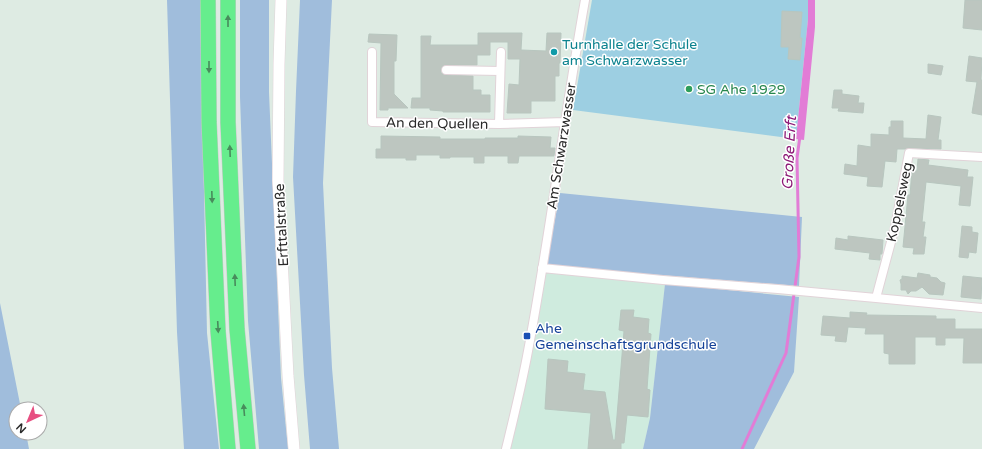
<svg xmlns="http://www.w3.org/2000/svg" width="982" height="449" font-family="'Varela Round',sans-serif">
	<rect width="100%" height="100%" fill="#deebe3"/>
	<path fill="#cfebde" d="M546,272L665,284L650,418L643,449H510Z"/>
	<path fill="#a0bddc" d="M167,0H200L207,333L219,449H184L177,332Z
		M240,0H269V92L281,378L288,449H259L248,321L243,184L240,97Z
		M300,0H332L323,183L332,368L339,449H310L304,375L293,177L296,91Z
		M560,193L802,217L799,286L546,266Z
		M665,284L799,297L794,372L754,449H643L650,418Z
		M0,303L21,409H16V433H26L29,449H0Z"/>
	<path fill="#9dcfe2" d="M592,0H808V19L796,139L573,110Z"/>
	<path fill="#e27cd6" d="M808,0H815V27L804,140L796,139L808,19Z"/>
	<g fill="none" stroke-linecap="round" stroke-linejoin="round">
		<path stroke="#e27cd6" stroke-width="3" d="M742,449L786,353L799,257L797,158L800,136"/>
	</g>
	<path fill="#bdc6c0" stroke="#b8c6bf" d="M965,0H982V30L963,28Z
		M782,11L802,12L800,38H802L800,60L788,59L789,47H781Z
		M478,33H522L521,50L546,51L547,33H561L560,63H559V76H555V101H531V113H507L509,84L519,85L520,59H508V42H490V55H477V65H446L442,67L441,70V73L446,75L473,76V90H481V95H490V112H443V111L430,110V108H411L412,98H421V36H431L430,45H478Z
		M369,34L397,35L396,61H394V94L408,108H388V110H380L381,43L368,42Z
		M969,56L982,58L981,80H982V115L972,113L977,82L966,81Z
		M928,64L943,66L941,75L928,73Z
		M834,90H842V94L859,96L858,103H864L863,113L838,111L839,108H832Z
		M928,115L941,117L938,140H941V149L909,148L905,149H897L896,162L885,161L882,187L867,186L868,177L844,174L845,164L857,166L858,145L871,147V134L889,135V127H891V121H903V138L926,139Z
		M381,136L440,137V139H485V138H518V136L551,137L550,148H555L554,156H519L518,163H508V156H484V163H474V157H450V158H440V155H416V160H406V158H376V149H381Z
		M918,159L929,160L928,165L968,170L967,177H973L970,206L959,205L961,186L926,182L922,222H925L923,237H926L924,254H913L914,248L903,247L908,195H910L912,170L917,171Z
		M962,226L972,227V232L978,233L976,253L969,252L968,258L959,257Z
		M848,236L883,240L882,254H880V260L869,259L870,253L835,249L836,238L848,240Z
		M918,273L930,275V277L937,278L941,282L945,283L943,295L929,294L922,287L916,291H911L908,294L906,290H901V284L900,280L902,279V276L917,278Z
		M963,276L982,278L981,299L961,297Z
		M621,310H634L633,317L649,319L648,333L651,334L647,389L650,390L648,417L627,415L624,443H621V449H588L591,413L545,409L548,359L568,361L567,372L585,374L583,390L605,392L613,440H615L624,331L619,330Z
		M850,312L867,313L866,315L936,316V319H955V329H982V363H963L964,338H945V345H936V337H915V364H889V354L884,353V334H865L866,328L848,327L846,342L835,341L836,336L821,335L823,316L850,318Z"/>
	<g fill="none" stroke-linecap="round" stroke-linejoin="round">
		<defs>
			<path id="minor" d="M372,52V122L499,124L565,122
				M446,70L500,71
				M499,124L501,52
				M542,268L663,280L778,289L876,298L895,227L909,153L982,157
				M876,298L982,308
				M506,449C514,416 522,384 528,351C550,235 564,117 585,0"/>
			<path id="secondary" d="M281,0L279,64L278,180L288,376L294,449"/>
			<path id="motorway" d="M208,0L209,122L218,331L228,449
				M228,0V122L237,329L248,449"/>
		</defs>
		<use href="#minor" stroke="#e1d3d8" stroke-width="10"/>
		<use href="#secondary" stroke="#e1d3d8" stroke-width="12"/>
		<use href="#motorway" stroke="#c8c8c8" stroke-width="16"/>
		<use href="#minor" stroke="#fff" stroke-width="8"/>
		<use href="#secondary" stroke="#fff" stroke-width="11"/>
		<use href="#motorway" stroke="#66ed8d" stroke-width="15"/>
	</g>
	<defs><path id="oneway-solid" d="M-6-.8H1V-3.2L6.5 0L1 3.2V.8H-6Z"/></defs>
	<g fill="#488c5c">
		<use href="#oneway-solid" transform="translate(228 21) rotate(-90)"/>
		<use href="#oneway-solid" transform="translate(209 67) rotate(90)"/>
		<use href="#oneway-solid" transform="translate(230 151) rotate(-92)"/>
		<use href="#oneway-solid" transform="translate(212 197) rotate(88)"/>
		<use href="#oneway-solid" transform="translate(235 280) rotate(-92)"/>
		<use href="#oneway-solid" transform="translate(218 327) rotate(87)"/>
		<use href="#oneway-solid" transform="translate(244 410) rotate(-95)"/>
	</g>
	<circle fill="#0f9aa8" stroke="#fff" stroke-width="1.5" cx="554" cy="52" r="4"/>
	<circle fill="#2e9e5b" stroke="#fff" stroke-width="1.5" cx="689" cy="89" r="4"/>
	<rect fill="#1a4fb4" stroke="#fff" stroke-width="1.5" x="523" y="332" width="8" height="8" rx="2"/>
	<g text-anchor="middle" stroke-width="3" stroke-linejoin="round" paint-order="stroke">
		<g font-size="14" fill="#0d838f" stroke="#fff" text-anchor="start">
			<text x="562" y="49">Turnhalle der Schule<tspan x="562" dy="16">am Schwarzwasser</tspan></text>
		</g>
		<g font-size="14" fill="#27864d" stroke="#fff" text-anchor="start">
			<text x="697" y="94">SG Ahe 1929</text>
		</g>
		<g font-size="14" fill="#2a2a2a" stroke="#fff">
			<text transform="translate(437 123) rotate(1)" y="5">An den Quellen</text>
			<text transform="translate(561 146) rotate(-81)" y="5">Am Schwarzwasser</text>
			<text transform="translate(899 202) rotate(-78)" y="5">Koppelsweg</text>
			<text transform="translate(281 225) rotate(-93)" y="5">Erfttalstraße</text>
		</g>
		<g font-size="14" fill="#164399" stroke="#fff" text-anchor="start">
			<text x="535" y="333">Ahe<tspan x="535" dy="16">Gemeinschaftsgrundschule</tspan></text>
		</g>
		<g font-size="15" font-style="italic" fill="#8d1b77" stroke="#fff">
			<text transform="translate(789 153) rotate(-87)" y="5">Große Erft</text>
		</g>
	</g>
	<g transform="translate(28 421) rotate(224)"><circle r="19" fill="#ffffff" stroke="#aaaaaa"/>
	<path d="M0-3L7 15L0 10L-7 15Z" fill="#e74f81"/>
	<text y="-6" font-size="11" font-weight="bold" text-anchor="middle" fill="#2a2a2a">N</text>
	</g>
</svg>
